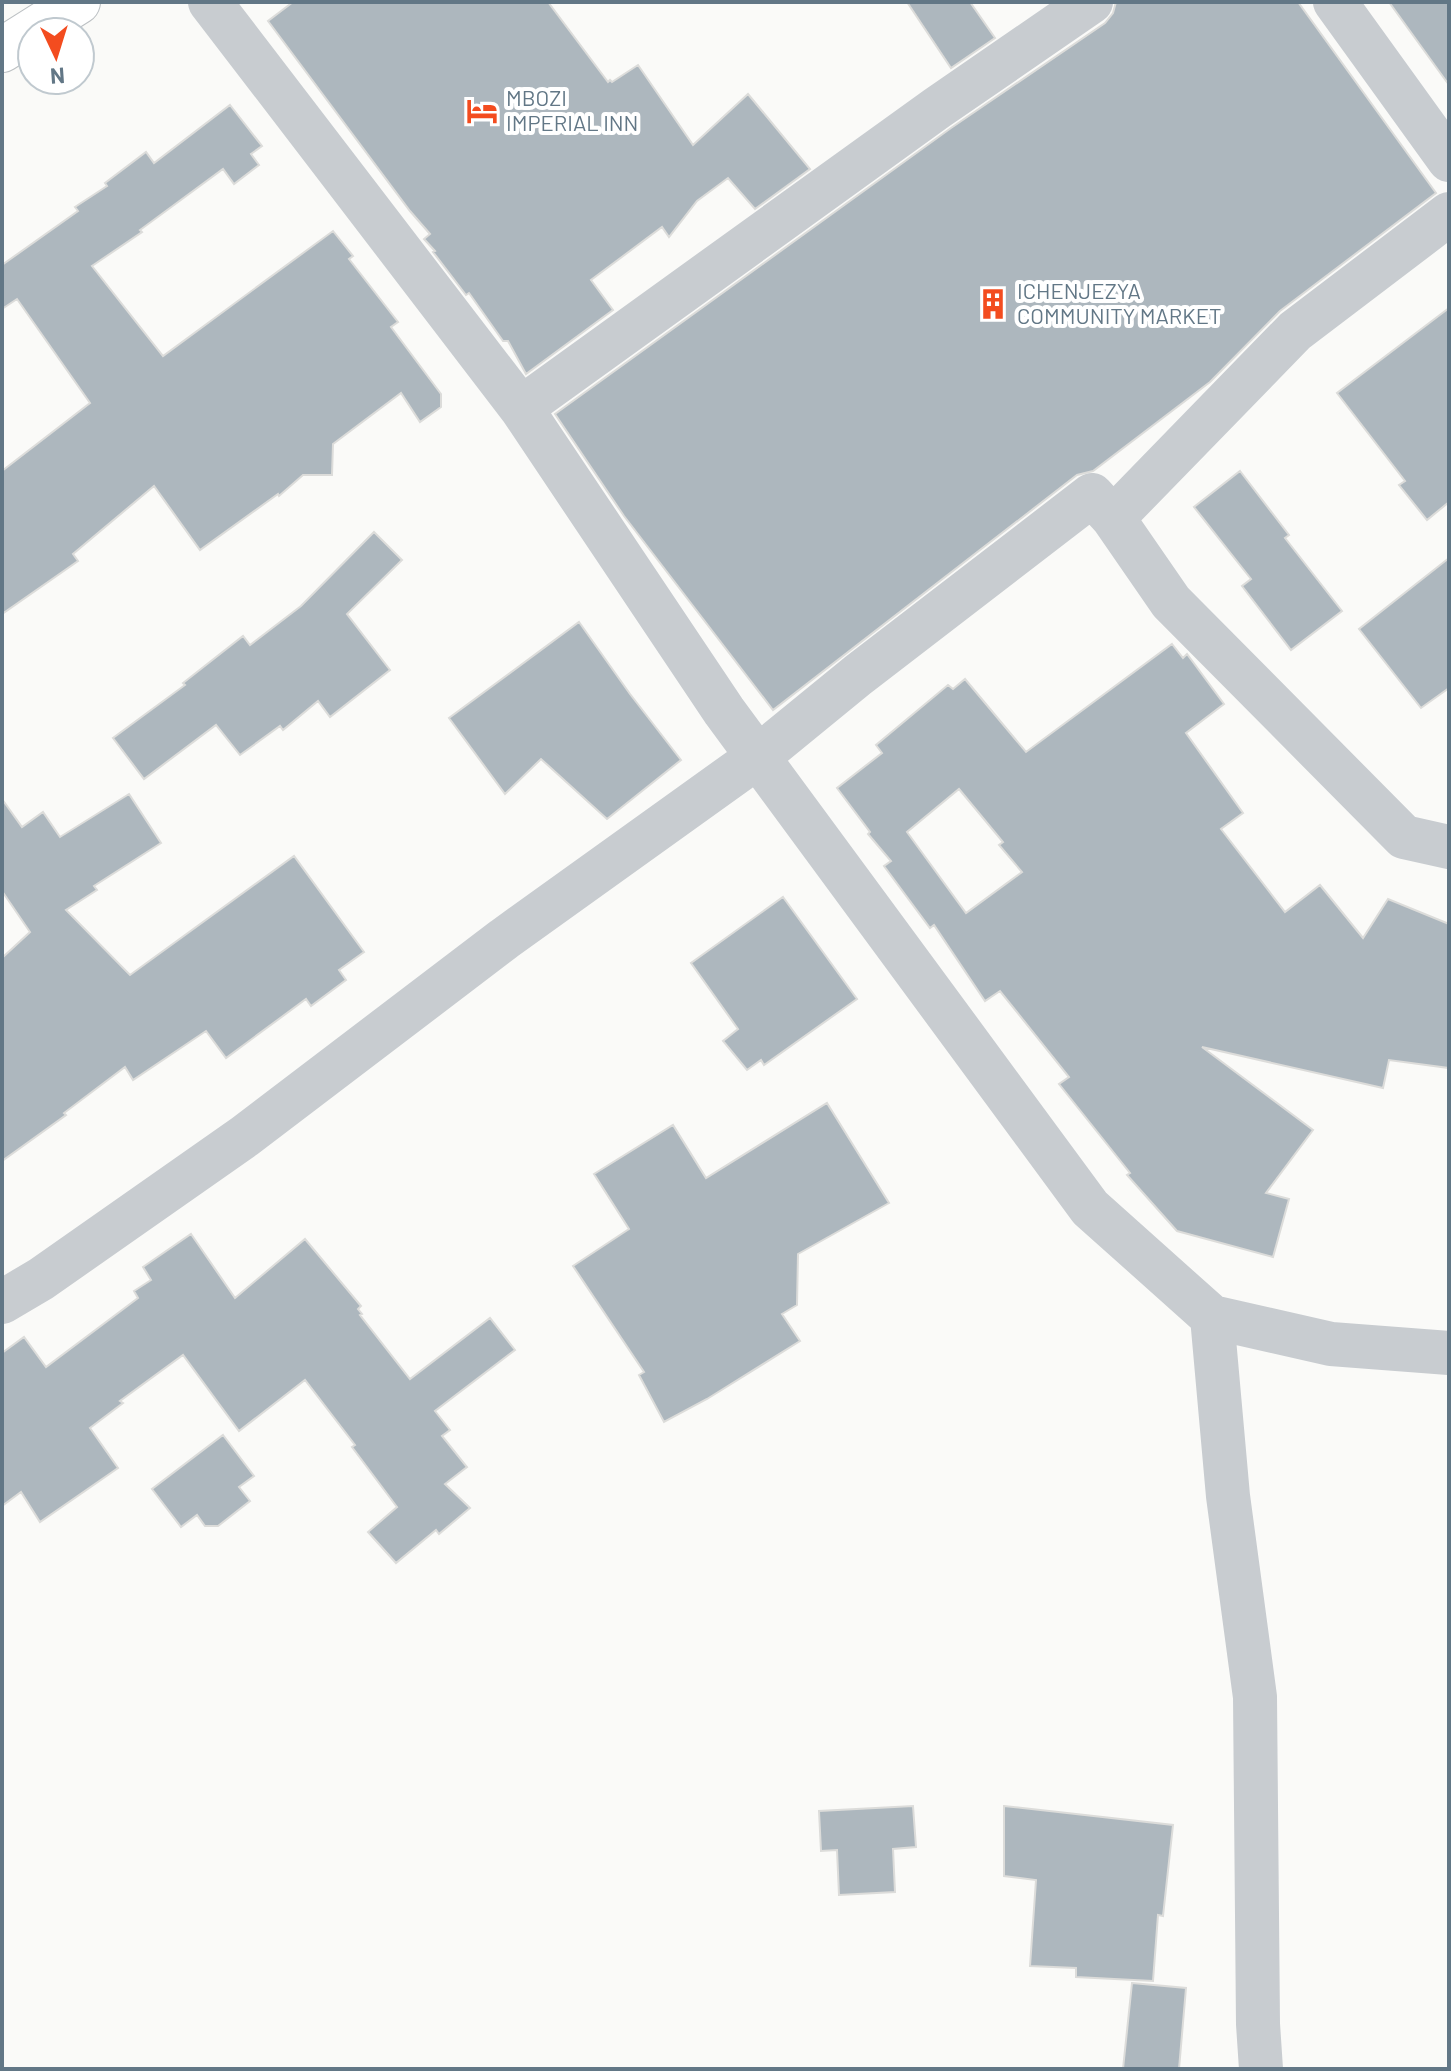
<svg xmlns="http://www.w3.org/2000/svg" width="1451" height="2071" font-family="Barlow,sans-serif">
	<rect width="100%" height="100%" fill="#fafaf8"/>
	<path fill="#adb7be" stroke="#dcdcda" stroke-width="2" fill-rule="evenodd" d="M293,2H548L608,82L610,80L612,82L638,65L693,145L748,94L810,169L755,209L728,178L697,201L669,237L662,227L591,280L613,310L526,374L508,341H503L469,293L466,295L433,252L435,251L424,239L430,234L410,211L268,21Z
		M907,2H970L995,38L951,68Z
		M1116,2H1298L1436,193L1280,311L1210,382L1093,471L1077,475L773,710L624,516L555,414L951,128L1105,23L1113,13Z
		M1389,2H1449V85Z
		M230,105L262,146L251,154L259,165L234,184L223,169L140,230L142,232L92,266L163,356L333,231L353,256L349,259L398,322L391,327L441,394V407L420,422L401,393L333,444L332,475H303L279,496L278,494L200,550L154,486L73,554L78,561L2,614V471L90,403L17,299L2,309V265L78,211L75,207L107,186L105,183L146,152L154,163Z
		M1449,308V502L1427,520L1399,485L1405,481L1337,393Z
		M1240,471L1289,535L1285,538L1342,611L1291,650L1242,586L1251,579L1194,507Z
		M374,532L402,560L347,614L390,670L330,717L318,701L283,730L280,726L240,755L216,725L144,779L113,738L185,685L183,683L243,636L250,645L301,606Z
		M1449,558V688L1421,708L1359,629Z
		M579,622L630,694L681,760L607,819L541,759L505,794L449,718Z
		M1172,644L1183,658L1187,654L1224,704L1186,733L1243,813L1221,829L1285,912L1320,885L1363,938L1388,899L1449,924V1068L1389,1060L1383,1088L1202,1047L1313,1130L1266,1193L1289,1199L1273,1257L1177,1231L1127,1175L1130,1173L1059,1084L1069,1077L1000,991L985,1001L934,925L930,928L884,866L891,861L868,834L870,832L837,788L882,753L876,745L948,685L953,689L965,679L1026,752ZM959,789L1003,842L999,845L1022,872L966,913L907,832Z
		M129,794L161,843L94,886L97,890L66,910L130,975L294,856L364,952L339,970L346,980L311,1006L306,999L226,1058L206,1031L133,1080L125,1067L64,1113L66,1115L2,1161V958L30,932L2,891V799L22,827L43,812L60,837Z
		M783,897L857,999L764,1065L761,1060L747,1070L723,1041L738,1029L691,963Z
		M827,1103L889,1203L798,1254L797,1305L782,1314L800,1341L707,1399L664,1422L639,1375L644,1372L573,1266L629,1229L594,1174L673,1125L706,1178Z
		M191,1234L235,1298L305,1239L361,1306L358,1309L362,1314L360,1315L410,1379L490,1318L515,1350L435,1411L450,1430L442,1436L467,1467L445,1484L470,1508L439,1534L436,1530L396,1563L368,1532L397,1507L352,1447L355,1445L305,1380L239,1431L183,1355L120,1401L123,1403L90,1428L118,1468L40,1522L21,1492L2,1506V1353L24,1337L46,1367L138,1298L134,1291L151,1280L143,1267Z
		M223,1435L254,1476L239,1487L250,1501L218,1526H205L197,1515L181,1527L152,1489Z
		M913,1806L916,1847L893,1849L895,1892L839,1895L837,1850L821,1851L819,1811Z
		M1004,1806L1173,1825L1163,1916L1158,1915L1153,1981L1076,1977V1968L1030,1966L1036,1880L1004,1876Z
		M1132,1983L1186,1988L1179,2069H1123Z"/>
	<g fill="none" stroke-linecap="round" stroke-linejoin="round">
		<defs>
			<path id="highway" d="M2,50L78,2"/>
		</defs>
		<use href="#highway" stroke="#bcc0c3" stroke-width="46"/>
		<path stroke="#c8ccd0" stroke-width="44" d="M210,2L521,408L724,711L1090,1208L1212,1317L1331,1344L1449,1353
			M1335,2L1449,160
			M521,408L937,108L1091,2
			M1113,518L1171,602L1404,837L1449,847
			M2,1302L41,1279L245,1136L504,939L759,756L858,675L1092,495L1113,518L1295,331L1449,214
			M1212,1317L1228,1496L1255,1697L1258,2024L1261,2069"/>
		<use href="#highway" stroke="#fff" stroke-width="44"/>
	</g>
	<defs>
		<symbol id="hotel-bare" viewBox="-9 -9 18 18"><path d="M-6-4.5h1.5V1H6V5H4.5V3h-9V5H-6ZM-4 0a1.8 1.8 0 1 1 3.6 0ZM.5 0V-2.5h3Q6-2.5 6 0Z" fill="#f34c1f" stroke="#fff" stroke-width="2.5" paint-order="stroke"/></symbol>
		<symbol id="building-bare" viewBox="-9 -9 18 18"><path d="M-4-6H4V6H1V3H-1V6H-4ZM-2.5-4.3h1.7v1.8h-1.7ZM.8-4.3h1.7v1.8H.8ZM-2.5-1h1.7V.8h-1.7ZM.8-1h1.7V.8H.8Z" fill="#f34c1f" stroke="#fff" stroke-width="2.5" paint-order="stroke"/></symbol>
	</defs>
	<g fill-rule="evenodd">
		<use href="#hotel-bare" x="460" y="89" width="44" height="44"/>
		<use href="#building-bare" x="971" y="282" width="44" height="44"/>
	</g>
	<g text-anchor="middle" stroke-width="8" stroke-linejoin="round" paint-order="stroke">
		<g font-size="22" fill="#627786" stroke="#fff" text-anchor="start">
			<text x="506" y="106">MBOZI<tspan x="506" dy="25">IMPERIAL INN</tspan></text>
			<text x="1017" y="299">ICHENJEZYA<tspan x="1017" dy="25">COMMUNITY MARKET</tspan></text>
		</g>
	</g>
	<rect width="1451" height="2071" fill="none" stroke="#627786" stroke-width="8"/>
	<g transform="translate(56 56) rotate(176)"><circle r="38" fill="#ffffff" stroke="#c0c9cf" stroke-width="2"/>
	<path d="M0-6L14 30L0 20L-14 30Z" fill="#f34c1f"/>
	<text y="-12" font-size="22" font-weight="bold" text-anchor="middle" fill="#627786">N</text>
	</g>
</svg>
